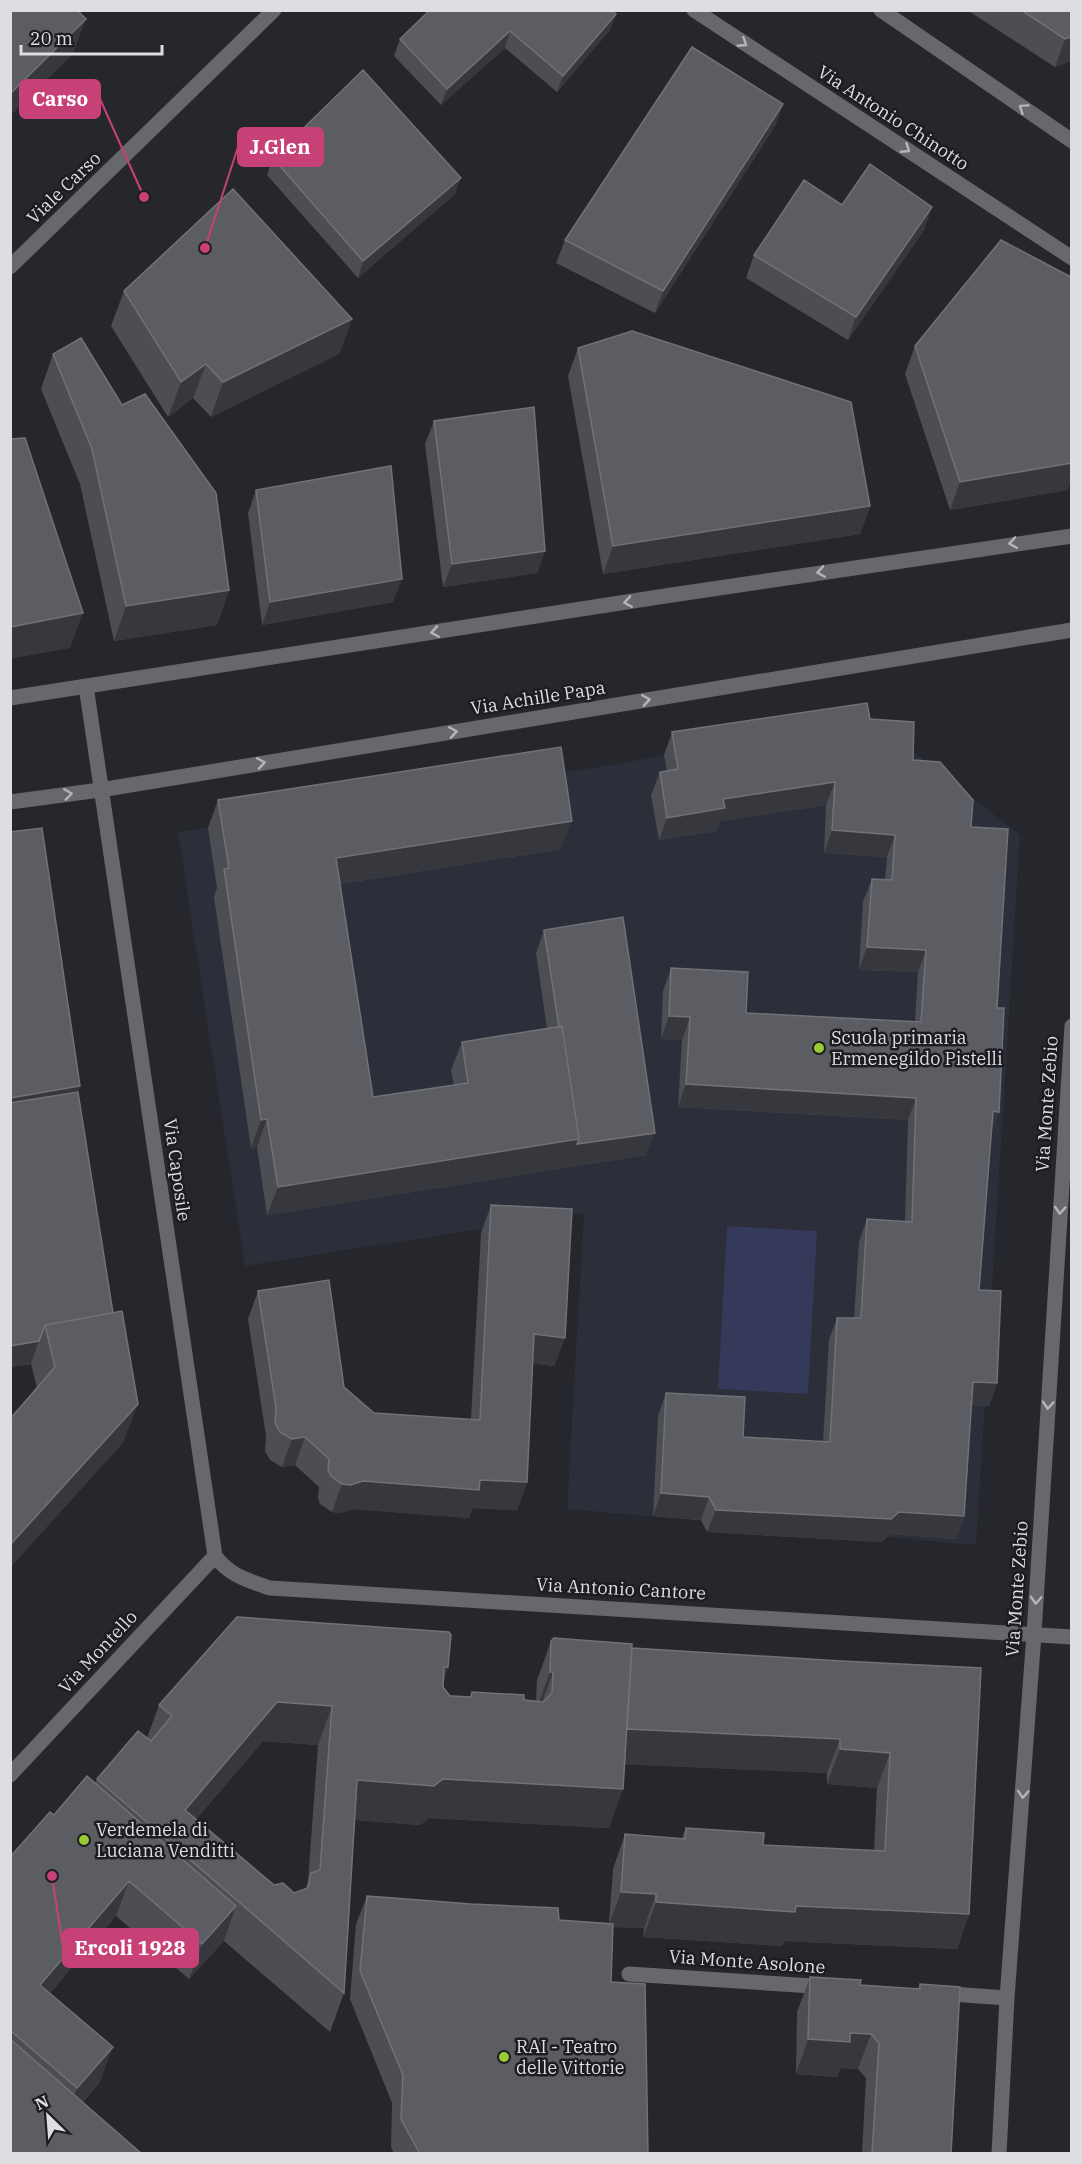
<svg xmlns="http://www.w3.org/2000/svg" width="1082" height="2164" font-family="'IBM Plex Serif',serif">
	<rect width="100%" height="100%" fill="#26272c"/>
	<path fill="#2c2e39" d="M871,719L1020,835L976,1545L567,1509L584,1213L245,1266L178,832L605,766Z"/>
	<path fill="#353a5b" d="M727,1226L817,1231L808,1394L718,1389Z"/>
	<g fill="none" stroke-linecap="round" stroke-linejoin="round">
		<path stroke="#67686b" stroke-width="15" d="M694,10L1072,258
			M881,10L1072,141
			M10,267L274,10
			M86,686L215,1556C230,1576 247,1580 270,1588L1072,1637
			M10,698L665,596L1072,536
			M10,802L100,790L1072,630
			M10,1775L215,1556
			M629,1974L828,1987
			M938,1993L1007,1998
			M999,2154L1007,1998L1034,1634L1072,1026"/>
	</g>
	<path fill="#4d4e54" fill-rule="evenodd" d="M967,10H1071V61L1055,67Z
		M616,14L610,30L557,92L505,48L441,105L394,56L400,39Z
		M783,104L775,126L655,313L556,263L565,240Z
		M273,158L455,194L358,278L267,175Z
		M932,207L924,230L848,340L746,278L754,255Z
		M124,291L352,319L339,354L211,417L193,398L168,417L111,326Z
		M915,346L1068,490L950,510L905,374Z
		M578,348L870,506L860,534L603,574L568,376Z
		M53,354L229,590L217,625L114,641L80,484L41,389Z
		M434,421L545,551L537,573L443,587L425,444Z
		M256,490L393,602L262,625L248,513Z
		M870,719L913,760L971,827L997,1008L999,1112L991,1133L979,1290L997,1383L989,1406L971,1405L964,1516L956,1539L891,1534L882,1542L707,1532L701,1520L653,1516L658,1416L666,1393L743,1437L823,1442L829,1340L837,1318H854L859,1242L867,1219L905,1221L908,1120L678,1107L682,1040L661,1039L663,991L671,968L746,1013L915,1022L918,972L859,970L863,902L872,879L885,880L887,857L824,853L826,805L720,821L717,831L659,840L651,795L660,772L667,771L664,755L672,732Z
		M218,800L561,849L340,884L373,1097L454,1085L451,1070L462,1042L547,1029L536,953L544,930L646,1155L267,1215L257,1147L251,1148L214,897L217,888L208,828Z
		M10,832L78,1092L123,1443L37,1388L31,1364L10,1367Z
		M491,1205L565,1338L554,1366L532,1363L527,1482L517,1510L472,1508L469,1518L353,1509L340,1513L332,1512L320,1504L318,1498L319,1487L295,1465L282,1467L270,1460L265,1451L266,1436L248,1319L258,1291L344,1387L374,1413L471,1419L481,1233Z
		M551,1641L632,1648L841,1661L981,1668L969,1914L957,1949L784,1941L782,1946L643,1937L644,1928L613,1927L611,1982L648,2154H394L391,2147L392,2103L350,1999L356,1924L367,1896L559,1920L609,1923L613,1869L625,1834L682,1838L686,1828L763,1845L874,1851L877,1788L827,1784V1773L625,1764L609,1828L429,1818L420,1825L355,1820L344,1993L330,2032L224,1941L189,1979L116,1916L50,1993L100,2082L83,2102L10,2154V1857L54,1815L95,1783L97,1779L147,1738L159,1705L448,1667L444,1680L443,1687L450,1696L470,1697L472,1692L536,1701L537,1680ZM263,1741L318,1745L308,1881L305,1890L294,1893L274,1885L196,1819Z
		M810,1977L860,1985L918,1989L920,1984L951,2154H862L866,2078L858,2069L841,2068L837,2077L796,2074L797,2012Z"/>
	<path fill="#37383d" d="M616,14L610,30L557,92L563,76Z
		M86,19L73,54L10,116V94Z
		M510,31L505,48L441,105L447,89Z
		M1071,37V61L1055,67L1065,39Z
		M783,104L775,126L655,313L663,291Z
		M461,178L455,194L358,278L363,261Z
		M932,207L924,230L848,340L856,317Z
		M352,319L339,354L211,417L223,382Z
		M206,364L193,398L168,417L181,382Z
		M1071,463V479L1068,490L950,510L960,482Z
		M870,506L860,534L603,574L613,546Z
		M545,551L537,573L443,587L452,564Z
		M402,579L393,602L262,625L270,602Z
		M229,590L217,625L114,641L126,606Z
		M83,613L70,648L10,659V627Z
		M835,782L826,805L720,821L717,831L659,840L667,818L723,799Z
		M572,821L561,849L326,886L336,858Z
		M832,830L895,835L887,857L824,853Z
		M867,947L926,950L918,972L859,970Z
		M669,1016L690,1017L682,1040L661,1039Z
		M686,1084L916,1098L908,1120L678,1107Z
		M80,1086L69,1114L10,1124V1098Z
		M993,1111L999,1112L991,1135Z
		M267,1119L257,1147L251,1148L261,1120Z
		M655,1133L646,1155L267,1215L278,1187L579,1139Z
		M534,1334L565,1338L554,1366L523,1362Z
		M39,1341L31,1364L10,1367V1346Z
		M973,1382L997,1383L989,1406L964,1405Z
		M138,1404L123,1443L10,1568V1545Z
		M305,1437L295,1465L282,1467L292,1439Z
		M480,1480L527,1482L517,1510L472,1508L469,1518L353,1509L340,1513L332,1512L342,1484L363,1481Z
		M661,1493L709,1497L701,1520L653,1516Z
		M716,1510L899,1512L964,1516L956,1539L891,1534L882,1542L707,1532Z
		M444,1667H448L434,1706Z
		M550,1672H553L539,1711H536Z
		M277,1702L332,1706L318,1745L263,1741L173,1845L185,1810Z
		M626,1729L840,1739L827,1773L613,1764Z
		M840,1749L890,1753L877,1788L827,1784Z
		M443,1779L623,1789L609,1828L429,1818L420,1825L343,1819L357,1780Z
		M129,1881L116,1916L27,2020L40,1985Z
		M621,1892L656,1894L644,1928L608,1927Z
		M656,1902L796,1906L969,1914L957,1949L784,1941L782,1946L643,1937Z
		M236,1906L224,1941L189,1979L202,1944Z
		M850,2033L871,2034L858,2069L841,2068L837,2077L796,2074L808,2039Z
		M113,2047L100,2082L64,2123L77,2088Z"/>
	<path fill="#5c5d63" stroke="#707277" stroke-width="1.5" fill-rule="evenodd" d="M10,10H77L86,19L10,94Z
		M430,10H611L616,14L563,76L510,31L447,89L400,39Z
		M1021,10H1071V37L1065,39Z
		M692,47L783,104L663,291L565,240Z
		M363,70L461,178L363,261L273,158Z
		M870,164L932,207L856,317L754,255L804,180L842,205Z
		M233,189L352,319L223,382L206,364L181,382L124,291Z
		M1001,240L1071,277V463L960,482L915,346Z
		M632,331L851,402L870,506L613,546L578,348Z
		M81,338L122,405L145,394L216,493L229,590L126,606L92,449L53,354Z
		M534,407L545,551L452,564L434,421Z
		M25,438L83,613L10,627V439Z
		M391,466L402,579L270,602L256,490Z
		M867,703L870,719L914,722L913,760L940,762L973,800L971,827L1008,829L997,1008H1004L999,1112L993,1111L979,1290L1001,1291L997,1383L973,1382L964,1516L899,1512L891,1519L716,1510L709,1497L661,1493L666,1393L745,1397L743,1437L830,1442L837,1318H861L867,1219L912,1222L916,1098L686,1084L690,1017L669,1016L671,968L748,972L746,1013L921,1022L926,950L867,947L872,879L892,880L895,835L832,830L835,782L723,799L725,808L667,818L660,772L678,769L672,732Z
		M561,747L572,821L336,858L373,1097L468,1083L462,1042L562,1026L579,1139L278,1187L267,1119L261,1120L224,869L229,868L218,800Z
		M42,828L80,1086L10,1098V832Z
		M623,917L655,1133L577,1144L579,1139L562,1026L559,1027L544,930Z
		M78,1092L113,1313L45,1325L39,1341L10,1346V1103Z
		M491,1205L572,1209L565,1338L534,1334L527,1482L480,1480L479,1490L363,1481L350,1485L342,1484L331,1476L328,1470L329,1459L305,1437L292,1439L280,1432L275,1423L276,1408L258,1291L329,1280L344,1387L374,1413L480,1420Z
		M122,1311L138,1404L10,1545V1419L55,1367L45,1325Z
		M237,1617L449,1632L451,1635L448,1667H444L443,1687L450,1696H452L471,1697L472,1692L524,1695V1700L543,1702L552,1693L553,1672H550L551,1641L554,1638L632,1644L623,1789L443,1779L434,1786L357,1780L344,1993L97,1779L138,1731L151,1741L172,1716L159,1705ZM277,1702L332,1706L320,1870L311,1873L308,1888L294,1893L283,1883L274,1885L185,1810Z
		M632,1648L841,1661L981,1668L969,1914L796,1906L795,1912L656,1902V1894L621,1892L625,1834L685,1839L686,1828L764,1833L763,1845L885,1851L890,1753L840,1749V1739L627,1729Z
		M87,1776L236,1906L202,1944L129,1881L40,1985L113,2047L77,2088L10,2030V1857L50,1812L54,1815Z
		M367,1896L471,1904L558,1908L559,1920L613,1924L611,1982L645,1984L648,2154H420L401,2119L403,2075L360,1971Z
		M810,1977L861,1980L860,1985L920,1989V1984L960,1987L951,2154H872L879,2043L871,2034L850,2033V2042L808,2039Z
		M10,2039L142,2154H10Z"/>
	<defs><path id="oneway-chevron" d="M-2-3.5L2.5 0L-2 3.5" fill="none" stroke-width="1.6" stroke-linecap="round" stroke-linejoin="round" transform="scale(1.5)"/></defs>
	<g stroke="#b4b5b8">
		<use href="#oneway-chevron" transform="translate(743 43) rotate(33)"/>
		<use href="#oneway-chevron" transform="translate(1023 108) rotate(-146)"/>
		<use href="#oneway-chevron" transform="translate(906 149) rotate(33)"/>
		<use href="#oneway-chevron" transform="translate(1013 543) rotate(171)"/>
		<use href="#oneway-chevron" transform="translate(821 572) rotate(171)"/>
		<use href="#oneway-chevron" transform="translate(628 602) rotate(171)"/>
		<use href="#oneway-chevron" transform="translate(435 632) rotate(171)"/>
		<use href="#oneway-chevron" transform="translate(646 700) rotate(-9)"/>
		<use href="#oneway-chevron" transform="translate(453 732) rotate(-9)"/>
		<use href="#oneway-chevron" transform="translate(261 763) rotate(-9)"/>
		<use href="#oneway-chevron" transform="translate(68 794) rotate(-8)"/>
		<use href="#oneway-chevron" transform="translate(1060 1210) rotate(94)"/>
		<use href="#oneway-chevron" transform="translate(1048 1405) rotate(94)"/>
		<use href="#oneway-chevron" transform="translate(1036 1600) rotate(93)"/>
		<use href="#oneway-chevron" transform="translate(1023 1794) rotate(94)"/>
	</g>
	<g fill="#99cb35" stroke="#1c1d22" stroke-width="2">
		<circle cx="819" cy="1048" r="6"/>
		<circle cx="84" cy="1840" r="6"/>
		<circle cx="504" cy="2057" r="6"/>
	</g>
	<g text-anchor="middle" stroke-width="5" stroke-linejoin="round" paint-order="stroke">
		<g font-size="18" fill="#dddee1" stroke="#1c1d22">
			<text transform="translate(893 118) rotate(33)" y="6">Via Antonio Chinotto</text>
			<text transform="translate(64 188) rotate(-44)" y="6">Viale Carso</text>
			<text transform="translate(538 698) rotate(-9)" y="6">Via Achille Papa</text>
			<text transform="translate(1047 1104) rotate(-86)" y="6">Via Monte Zebio</text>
			<text transform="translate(177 1170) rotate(82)" y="6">Via Caposile</text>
			<text transform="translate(621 1589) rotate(3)" y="6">Via Antonio Cantore</text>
			<text transform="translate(1017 1589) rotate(-86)" y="6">Via Monte Zebio</text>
			<text transform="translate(98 1652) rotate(-47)" y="6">Via Montello</text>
			<text transform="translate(747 1962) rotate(4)" y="6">Via Monte Asolone</text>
		</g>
		<g font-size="18" fill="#dddee1" stroke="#1c1d22" text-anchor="start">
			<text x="831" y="1044">Scuola primaria<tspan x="831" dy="21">Ermenegildo Pistelli</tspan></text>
			<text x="96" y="1836">Verdemela di<tspan x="96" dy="21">Luciana Venditti</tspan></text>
			<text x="516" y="2053">RAI - Teatro<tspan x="516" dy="21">delle Vittorie</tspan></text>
		</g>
	</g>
	<path fill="none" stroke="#c74076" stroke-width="2" d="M144 197L100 99M205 248L238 147M52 1876L63 1948"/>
	<g fill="#c74076" stroke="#1c1d22" stroke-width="2">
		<circle cx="144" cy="197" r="6"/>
		<circle cx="205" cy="248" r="6"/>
		<circle cx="52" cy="1876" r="6"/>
	</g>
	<g fill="#c74076" stroke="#c74076" stroke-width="2">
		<rect x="20" y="80" width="80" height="38" rx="6"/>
		<rect x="238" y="128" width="85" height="38" rx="6"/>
		<rect x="63" y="1929" width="135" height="38" rx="6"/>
	</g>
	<g font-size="20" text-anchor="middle" font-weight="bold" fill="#fff">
		<text x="60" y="106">Carso</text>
		<text x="280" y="154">J.Glen</text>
		<text x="130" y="1955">Ercoli 1928</text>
	</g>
	<rect width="1082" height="2164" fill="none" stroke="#dddee1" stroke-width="24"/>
	<g transform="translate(48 2116) rotate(335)" stroke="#1c1d22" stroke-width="4.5" paint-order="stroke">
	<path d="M0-4.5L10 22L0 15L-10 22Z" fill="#dddee1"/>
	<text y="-9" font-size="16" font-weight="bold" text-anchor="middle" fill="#dddee1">N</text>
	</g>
	<path d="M21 45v9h141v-9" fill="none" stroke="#dddee1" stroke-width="3"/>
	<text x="30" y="45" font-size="18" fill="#dddee1" stroke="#1c1d22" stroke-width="4.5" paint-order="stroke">20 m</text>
</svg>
